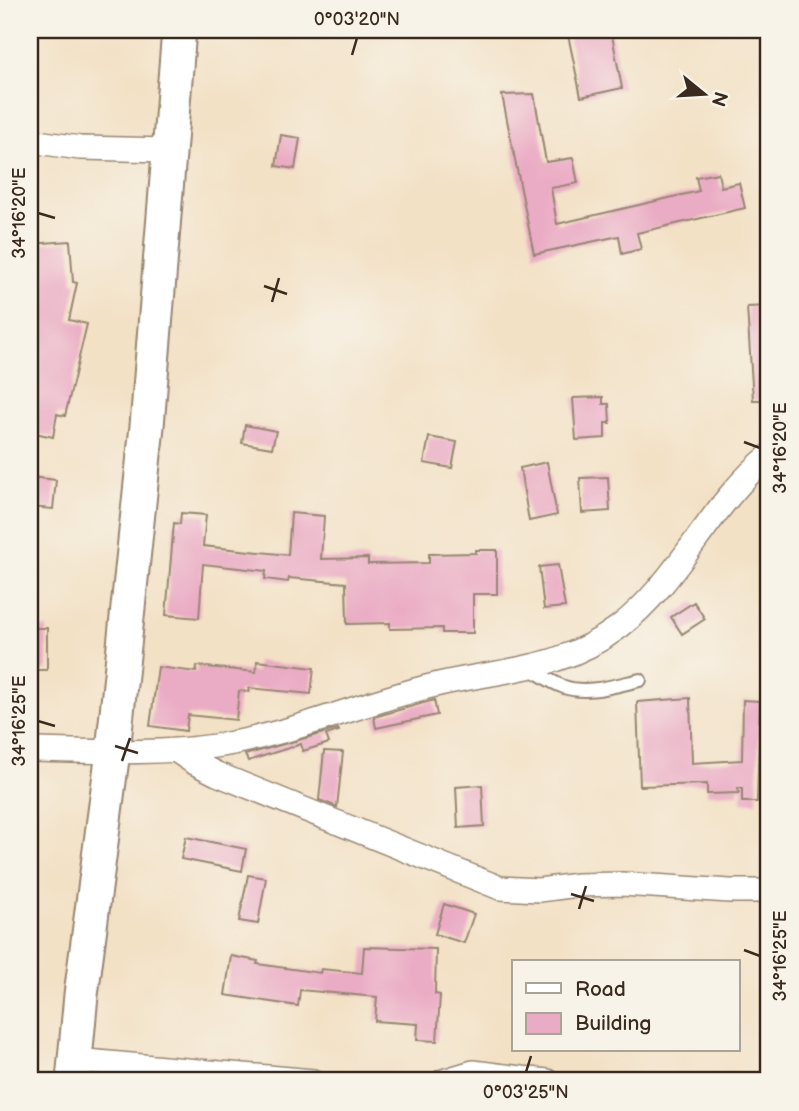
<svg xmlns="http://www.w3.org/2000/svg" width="799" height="1111" font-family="'Balsamiq Sans',sans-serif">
	<rect width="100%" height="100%" fill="#f7f3e8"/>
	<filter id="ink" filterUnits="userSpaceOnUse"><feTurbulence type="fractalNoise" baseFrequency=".0143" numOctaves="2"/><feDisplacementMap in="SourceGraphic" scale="14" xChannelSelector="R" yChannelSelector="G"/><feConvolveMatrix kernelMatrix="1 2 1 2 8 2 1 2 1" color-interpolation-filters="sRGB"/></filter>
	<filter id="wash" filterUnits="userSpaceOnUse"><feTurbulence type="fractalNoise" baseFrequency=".00686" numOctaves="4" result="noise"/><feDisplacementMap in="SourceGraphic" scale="28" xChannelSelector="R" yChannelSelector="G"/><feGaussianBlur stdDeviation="1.57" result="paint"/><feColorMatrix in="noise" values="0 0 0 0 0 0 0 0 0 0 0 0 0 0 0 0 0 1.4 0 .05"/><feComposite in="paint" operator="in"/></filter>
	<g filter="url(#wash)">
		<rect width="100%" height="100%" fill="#f3e1c6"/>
		<g id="blocks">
			<path fill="#eaabc4" d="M567,30H611L622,88L581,97Z
				M534,94L546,162L573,158L578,183L551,188L557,224L699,191L696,177L718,173L721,187L739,183L745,208L637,233L641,249L622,254L619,236L534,254L502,95Z
				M281,135L300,138L295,169L276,166Z
				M70,241L73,282L77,283L69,320L87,324L65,416L57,414L53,437L30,432V244Z
				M769,306V400H753L747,307Z
				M603,397V404H609L610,423H605V438L576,440L573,398Z
				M245,425L276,431L272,448L242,443Z
				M429,437L457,442L452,468L424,463Z
				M547,462L557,515L529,521L520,468Z
				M30,477L56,480L53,509L30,507Z
				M608,477L610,511L582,513L580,478Z
				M181,513L206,515L203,546L288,555L291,513L324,516L321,559L368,558V564L429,563V554L476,553V550H497V594H473V633H442V628L390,629V623L347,624L346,583L289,578L288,582L265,579L266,571L203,564L199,618L166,615L174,523L180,524Z
				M558,565L565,607L544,609L539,567Z
				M694,602L705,619L682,634L671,617Z
				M30,628H47V670H30Z
				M257,661L314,668L311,694L249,688V692L239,691L236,720L188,715L186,731L150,726L158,667L196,672L197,666L256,672Z
				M690,698L692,763L742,760L743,700L760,701L757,802H742V788H738L739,793L707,794V784L640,786L637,702Z
				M434,700L437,715L376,728L374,717Z
				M338,729L339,731L326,735L329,743L303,751L301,744L248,761L245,755Z
				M324,751L343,752L337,807L319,800Z
				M482,785L484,826L458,828L456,787Z
				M186,837L246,849L242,871L181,859Z
				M248,875L266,878L258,924L239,921Z
				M444,904L474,914L464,943L435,934Z
				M364,947L436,949L435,994L440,995L437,1041L417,1040L418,1024L375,1021L377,997L300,990L298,1006L225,995L231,956L258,961L257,964L320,973L321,969L362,973Z"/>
		</g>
	</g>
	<g filter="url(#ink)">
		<use href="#blocks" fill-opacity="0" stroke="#978672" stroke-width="2"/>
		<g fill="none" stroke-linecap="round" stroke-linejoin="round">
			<defs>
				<path id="lane" d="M530,668C541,675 552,683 564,687C588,695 617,685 640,680"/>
				<path id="street" d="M30,141L80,148L167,150
					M30,750C91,751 154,755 215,746C291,735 365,701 439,684C505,669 562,670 619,627C680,580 710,504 769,456
					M175,750L193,762L217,774L500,888L539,890L578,885L622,884L730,891H769
					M75,1060L313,1081
					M443,1081L473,1072L547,1081"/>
				<path id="secondary" d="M73,1081L81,995L113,751L147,426L179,30"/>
			</defs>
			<use href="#lane" stroke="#978672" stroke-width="16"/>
			<use href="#street" stroke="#978672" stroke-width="26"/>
			<use href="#secondary" stroke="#978672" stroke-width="37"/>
			<use href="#lane" stroke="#fff" stroke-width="12"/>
			<use href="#street" stroke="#fff" stroke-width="23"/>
			<use href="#secondary" stroke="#fff" stroke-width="33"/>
		</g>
	</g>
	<path fill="none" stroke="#3b2a1e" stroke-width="2.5" d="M352,55L357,38M38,213L55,218M264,286L287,294M272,302L279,278M744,442L760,448M38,721L55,726M115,746L138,753M122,761L130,738M571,894L594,901M579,909L586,886M744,950L760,956M526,1072L531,1056"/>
	<rect width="799" height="1111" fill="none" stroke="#f7f3e8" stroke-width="77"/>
	<rect x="512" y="960" width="228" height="91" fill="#f7f3e8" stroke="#aca397" stroke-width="2"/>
	<rect x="526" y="983" width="35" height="10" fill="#ffffff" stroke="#aca397" stroke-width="2"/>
	<text x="575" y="996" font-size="21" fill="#3b2a1e">Road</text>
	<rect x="526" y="1013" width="35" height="21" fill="#eaabc4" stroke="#aca397" stroke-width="2"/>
	<text x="575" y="1030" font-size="21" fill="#3b2a1e">Building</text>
	<g transform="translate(704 94) rotate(108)" stroke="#f7f3e8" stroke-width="5" paint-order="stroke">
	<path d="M0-5L12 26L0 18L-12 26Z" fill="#3b2a1e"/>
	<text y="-10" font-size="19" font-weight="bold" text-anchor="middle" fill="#3b2a1e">N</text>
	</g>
	<rect x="38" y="38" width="722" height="1034" fill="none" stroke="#3b2a1e" stroke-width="2.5"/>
	<g font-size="18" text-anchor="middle" fill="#3b2a1e">
		<text x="357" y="25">0°03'20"N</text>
		<text transform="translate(19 213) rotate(-90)" y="6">34°16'20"E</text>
		<text transform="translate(780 448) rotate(-90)" y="6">34°16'20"E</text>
		<text transform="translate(19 721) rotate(-90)" y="6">34°16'25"E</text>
		<text transform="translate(780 956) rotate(-90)" y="6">34°16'25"E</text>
		<text x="526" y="1098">0°03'25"N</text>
	</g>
</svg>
